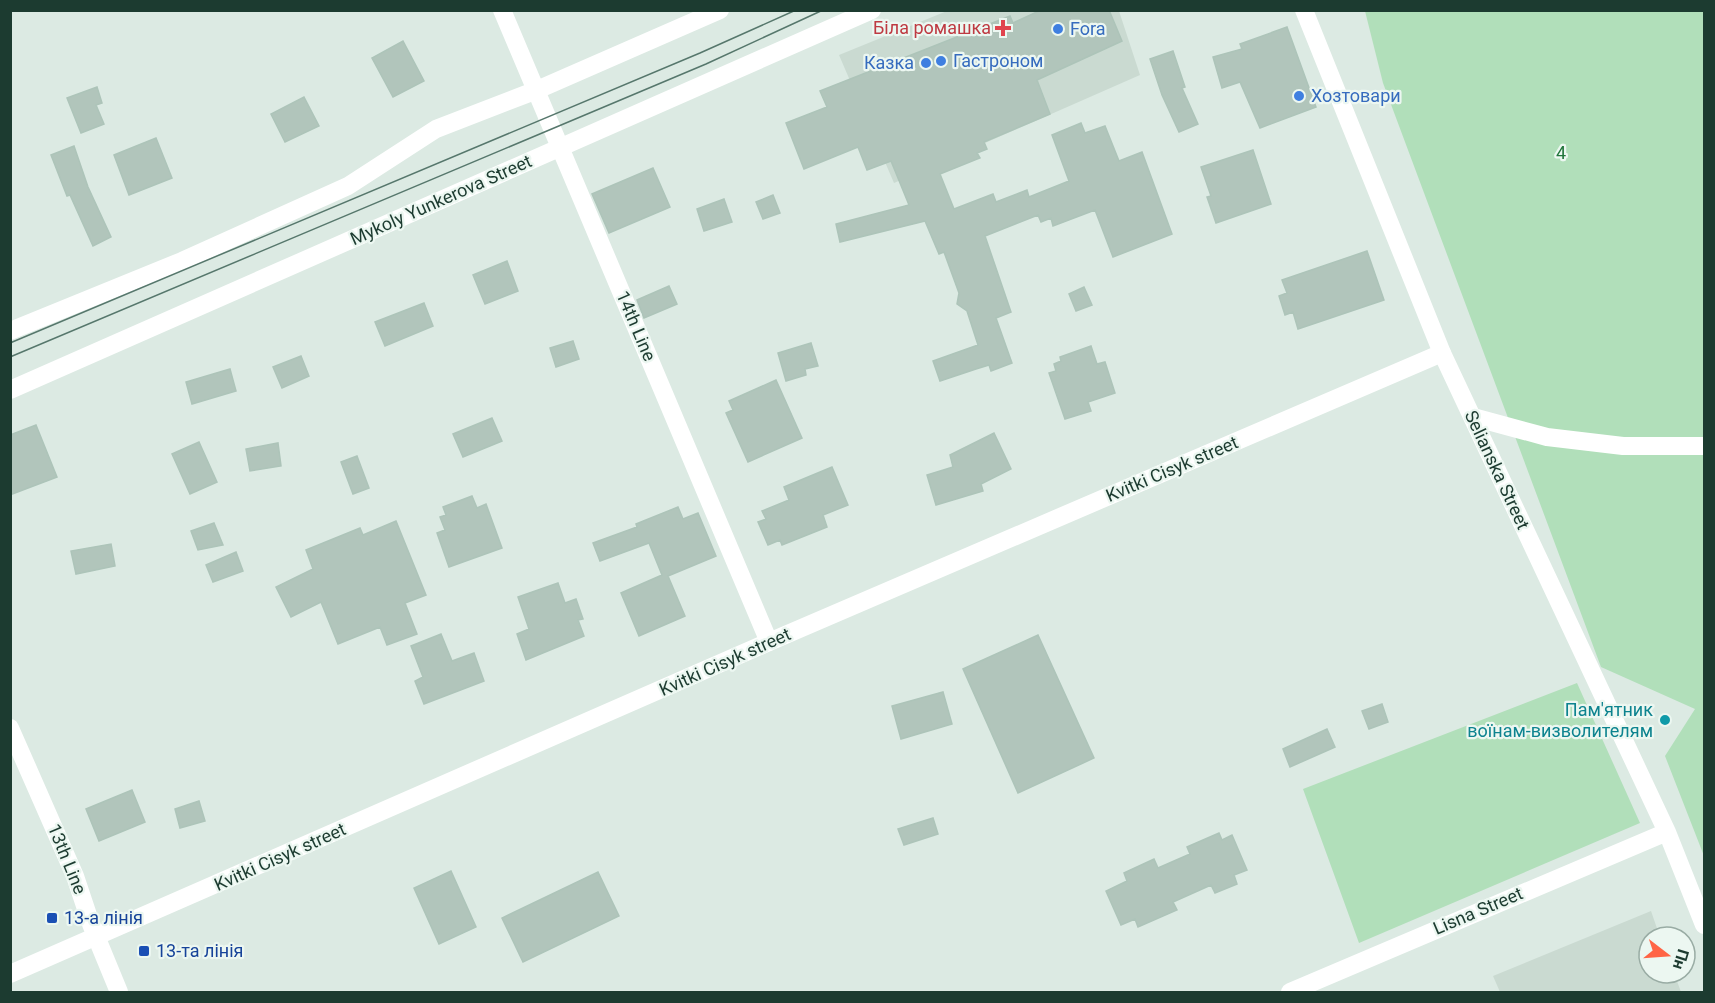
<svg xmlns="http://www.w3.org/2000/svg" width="1715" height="1003" font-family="Roboto,sans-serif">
	<rect width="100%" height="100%" fill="#dceae3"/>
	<path fill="#cadad1" d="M947,11H1119L1140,75L894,183L839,55Z
		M1651,911L1660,937H1649V973H1674L1681,992H1500L1493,976Z"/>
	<path fill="#b1dfba" d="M1365,11H1704V856L1665,756L1695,709L1601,667L1383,83Z
		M1577,683L1640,823L1359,943L1303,789Z"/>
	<path fill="#b1c5bb" stroke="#adc4b9" stroke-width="1.5" d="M1041,10H1109L1122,41L1037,80L1050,114L984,142L987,149L977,153L980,158L940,174L954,209L993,194L996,202L1027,190L1029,197L1069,181L1052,135L1081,123L1085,133L1105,126L1119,161L1142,152L1172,234L1113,257L1095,210L1053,226L1051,218L1041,222L1038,215L985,236L1011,312L996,318L1012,363L991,371L989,365L976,369L940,381L933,361L978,345L967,311L957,304L959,293L944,252L939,254L925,221L840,242L836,224L909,205L891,161L867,170L858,147L804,169L786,123L827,107L820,91L1010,16L1013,23Z
		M1287,27L1316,107L1260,128L1240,82L1222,88L1213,57L1242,49L1240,44Z
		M403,41L424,81L393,97L372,58Z
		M1173,51L1185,87L1182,88L1198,124L1179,132L1162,95L1150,59Z
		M97,87L102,103L96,105L104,124L81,133L67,98Z
		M304,97L319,126L285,142L271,114Z
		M156,138L172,178L129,195L114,155Z
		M74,146L88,187L111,237L93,246L70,195L67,196L51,155Z
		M1253,150L1271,204L1216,223L1207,197L1211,196L1201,167Z
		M653,168L670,207L609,233L592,194Z
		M773,195L780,213L763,219L756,202Z
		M724,199L732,222L704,231L697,209Z
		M1367,251L1384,300L1298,329L1293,312L1285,315L1279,296L1287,293L1282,280Z
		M507,261L518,291L485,304L473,275Z
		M669,286L677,304L644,318L637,300Z
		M1084,287L1092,305L1076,311L1069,294Z
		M424,303L433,326L385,346L375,322Z
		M573,341L579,359L556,367L550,348Z
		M811,343L818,366L805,369L806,375L786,381L778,353Z
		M1091,346L1097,364L1105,362L1115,393L1088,402L1091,411L1065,419L1049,373L1056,371L1054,364L1061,361L1060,357Z
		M301,356L309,376L282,388L273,367Z
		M230,369L236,391L192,404L186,382Z
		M776,380L802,438L748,462L726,413L733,410L729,401Z
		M492,418L502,441L463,457L453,434Z
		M36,425L57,477L10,495V435Z
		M994,433L1011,469L981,484L983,491L936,505L927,475L953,467L950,455Z
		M199,442L217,482L190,494L172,454Z
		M278,443L281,466L250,471L246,449Z
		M357,456L369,488L353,494L341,462Z
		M832,467L848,505L823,515L827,527L782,545L780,540L768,545L758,522L766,519L762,511L789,500L784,487Z
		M472,496L477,508L486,504L502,548L449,567L437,533L445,530L440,517L446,515L443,507Z
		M678,507L683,519L698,513L716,556L668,576L685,616L639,636L621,593L662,575L649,543L600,561L593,543L637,527L636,524Z
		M396,521L426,595L405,603L417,634L387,645L380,627L338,644L321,602L291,617L276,587L313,569L306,550L360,528L363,535Z
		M214,523L223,545L198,550L191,531Z
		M111,544L115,566L76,574L71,551Z
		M236,552L243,571L213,582L206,565Z
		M558,583L565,603L576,599L583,619L578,620L584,636L526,660L517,634L529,629L518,597Z
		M441,634L452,661L474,653L484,681L424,704L415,681L423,677L411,646Z
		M1038,635L1094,758L1018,793L963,669Z
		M943,692L952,724L901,739L892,706Z
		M1382,704L1388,722L1369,729L1362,711Z
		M1327,729L1335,747L1290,767L1283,749Z
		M132,790L145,822L99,841L86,809Z
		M199,801L205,821L180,828L175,809Z
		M933,818L938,834L904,845L898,829Z
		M1219,833L1222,840L1232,835L1247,870L1234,875L1237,884L1215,893L1211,885L1173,902L1177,910L1138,927L1135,919L1121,925L1106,891L1127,881L1124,873L1154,859L1158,868L1190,854L1187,847Z
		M451,871L476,927L439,944L414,888Z
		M598,872L619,916L523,962L502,918Z"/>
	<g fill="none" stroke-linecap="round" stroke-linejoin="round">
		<path stroke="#fff" stroke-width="18" d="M502,10L769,642
			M10,331L182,261L348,186L436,129L537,90L720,10
			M1442,353L1667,832L1704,925
			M10,390L872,10
			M1473,417L1547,437L1623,446H1704
			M10,728L75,876L91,924L119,992
			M1290,992L1667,832"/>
		<path stroke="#fff" stroke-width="18" d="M10,974L769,642L1442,353L1304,10"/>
		<path stroke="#56776c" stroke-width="1.5" d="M10,343L700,53L796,10
			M10,357L706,64L823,10"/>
	</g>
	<path fill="#e0444e" stroke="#ecf7f1" stroke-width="2" d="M1000 19h6v6h6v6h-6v6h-6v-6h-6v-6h6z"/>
	<g fill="#3f7fe0" stroke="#ecf7f1" stroke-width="2">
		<circle cx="1058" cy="29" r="6"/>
		<circle cx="941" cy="61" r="6"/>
		<circle cx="926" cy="63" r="6"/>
		<circle cx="1299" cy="96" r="6"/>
	</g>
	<circle fill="#0f9aa8" stroke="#ecf7f1" stroke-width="2" cx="1665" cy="720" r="6"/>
	<g fill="#1a4fb4" stroke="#ecf7f1" stroke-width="2">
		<rect x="46" y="912" width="12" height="12" rx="3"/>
		<rect x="138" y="945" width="12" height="12" rx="3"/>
	</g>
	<g text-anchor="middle" stroke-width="4.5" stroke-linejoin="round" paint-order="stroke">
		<g font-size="18" fill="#be3a42" stroke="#ecf7f1" text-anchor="end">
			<text x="991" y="34">Біла ромашка</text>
		</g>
		<g font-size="18" fill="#366cbe" stroke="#ecf7f1" text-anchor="start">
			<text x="1070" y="35">Fora</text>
			<text x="953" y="67">Гастроном</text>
			<text x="914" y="69" text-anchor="end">Казка</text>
			<text x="1311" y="102">Хозтовари</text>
		</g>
		<g font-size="18" fill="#22763c" stroke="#ecf7f1">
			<text x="1561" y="159">4</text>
		</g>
		<g font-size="18" fill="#1c3b30" stroke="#ecf7f1">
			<text transform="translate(441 200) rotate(-24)" y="6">Mykoly Yunkerova Street</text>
			<text transform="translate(636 326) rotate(67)" y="6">14th Line</text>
			<text transform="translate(1172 469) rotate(-23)" y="6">Kvitki Cisyk street</text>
			<text transform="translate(1497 470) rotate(65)" y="6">Selianska Street</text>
			<text transform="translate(725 662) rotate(-24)" y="6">Kvitki Cisyk street</text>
			<text transform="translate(280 857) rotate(-24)" y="6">Kvitki Cisyk street</text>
			<text transform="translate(67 859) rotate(68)" y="6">13th Line</text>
			<text transform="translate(1478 911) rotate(-23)" y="6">Lisna Street</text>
		</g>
		<g font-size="18" fill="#0d838f" stroke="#ecf7f1" text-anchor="end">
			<text x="1653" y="716">Пам'ятник<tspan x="1653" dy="21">воїнам-визволителям</tspan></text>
		</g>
		<g font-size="18" fill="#164399" stroke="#ecf7f1" text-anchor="start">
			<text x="64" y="924">13-а лінія</text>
			<text x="156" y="957">13-та лінія</text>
		</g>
	</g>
	<rect width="1715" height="1003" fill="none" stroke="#1c3b30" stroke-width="24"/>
	<g transform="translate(1667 955) rotate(107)"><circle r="28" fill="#ecf7f1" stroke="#99aca4" stroke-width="1.5"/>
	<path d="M0-4.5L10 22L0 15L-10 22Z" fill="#ff6445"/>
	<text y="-9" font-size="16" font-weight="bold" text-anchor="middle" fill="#1c3b30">Пн</text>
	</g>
</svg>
